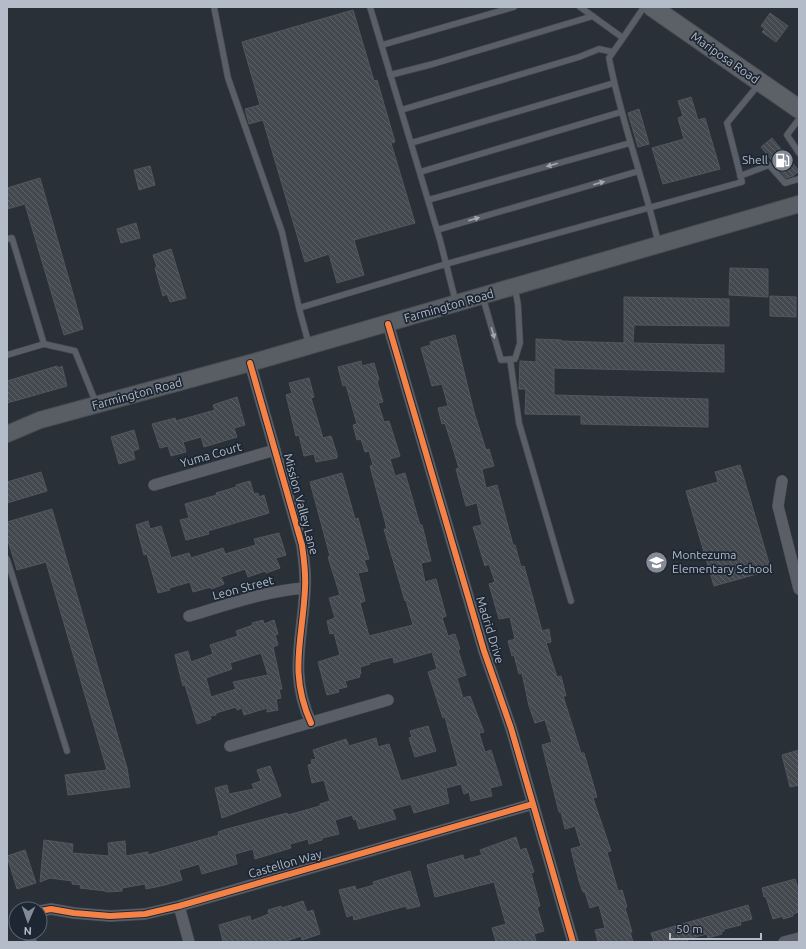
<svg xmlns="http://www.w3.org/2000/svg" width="806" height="949" font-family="Ubuntu,sans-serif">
	<defs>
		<pattern id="building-back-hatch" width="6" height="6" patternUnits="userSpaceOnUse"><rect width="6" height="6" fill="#444950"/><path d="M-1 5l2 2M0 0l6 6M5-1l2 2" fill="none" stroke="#5d6168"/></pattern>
	</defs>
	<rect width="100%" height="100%" fill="#2a3038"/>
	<path fill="url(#building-back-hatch)" stroke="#52575f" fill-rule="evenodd" d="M353,10L374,81L377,80L395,142L391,143L415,223L354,240L364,275L337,283L329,254L305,262L263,120L249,124L245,109L260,105L242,42Z
		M770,13L788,26L776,42L762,32L765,29L761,26Z
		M691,97L698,120L705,118L720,169L663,184L652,148L684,139L678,118L683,116L678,101Z
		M639,109L649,144L638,147L628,113Z
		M772,138L799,171L793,176L786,178L761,147Z
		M150,166L155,185L139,190L134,170Z
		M40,178L83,329L64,335L25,204L7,209V188Z
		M136,223L140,238L121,243L117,229Z
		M171,249L186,298L170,302L167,294L163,296L155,268L157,267L153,255Z
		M730,268L768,269V297L729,295Z
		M770,296L796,297V317L770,316Z
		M624,297L729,299V326L634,325L633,343L724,345V372L554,368V395L708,399V427L581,424V415L525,414L526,389H519L520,361L536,362V339L561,340V341L624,343Z
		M455,335L474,412L486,450L489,449L494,466L482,469L486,488L497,485L513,545H515L521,567L524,566L542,631L549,629L551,642L546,643L557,677L561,676L566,696H563L581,753H584L597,797L593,798L611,851L607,852L618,891L622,890L627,907L625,908L632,932H630L633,942H598L595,930L605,928L599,905L590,908L585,892H583L579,881L571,849L581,846L575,826L565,829L561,812H559L542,745L552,742L545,720L535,723L529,706L522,673L519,674L514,655L512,656L508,641L515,639L510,617L499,619L489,584L495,582L489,564L485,566L473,527L482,525L477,503L466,506L456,469L459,468L445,423L442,424L438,408L448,406L442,384L432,386L421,348L431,345L430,342Z
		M361,361L362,366L374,363L379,380L377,381L383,402L378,403L384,422L389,421L400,456L390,459L395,476L405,473L420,525H422L431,561L421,563L425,582L436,579L446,616L442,618L448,636L455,634L460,649L458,650L466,675L457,678L463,698L470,696L484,732L479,733L485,752L491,750L502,785L490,788L492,796L471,801L469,792L464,794L461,784L446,788L449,803L414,813L411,804L392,809L396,819L359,829L356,819L354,820L352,815L335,820L339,834L322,838V840L309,844L308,839L290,844L291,848L255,859L253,849L235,854L237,864L202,874L199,864L179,870L182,880L165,885L146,889L145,884L122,888V891L106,892V891L80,888L81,885L72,884V881L50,878L40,882L44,840L73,844L72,853L109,856L108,843L125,841L126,856L148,852V855L219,835L218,832L227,829L287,813L288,815L320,806V804L330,801L324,780L312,783L308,765L312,764L311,760L316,759L313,750L346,739L349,746L376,738L378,747L389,744L401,781L458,766L445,717L443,718L428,672L437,669L432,652L394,663L393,657L369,663L370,664L360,667L361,674H359L360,677L345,681L347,687L338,689L339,692L327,695L318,662L340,655L334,633L330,634L327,621L335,618L329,598L340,595L328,557L330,556L310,482L342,473L355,519L358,518L369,559L364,560L368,571L358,573L365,601L360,603L369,636L413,625L406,600L405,601L384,529H387L370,466L373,465L369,451L365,452L361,439L357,440L353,425L357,424L346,385L343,386L338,367Z
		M57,366L58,368L62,366L67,386L7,403V381Z
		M309,378L314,397L311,398L323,438L331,436L337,454V458L316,462L314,454L304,456L299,435L296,436L286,395L292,393L289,383Z
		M237,397L245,425L234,428L237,437L204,447L201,437L183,442L186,452L171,456L168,446L160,448L152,424L175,418L176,421L215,410L213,405Z
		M134,430L139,449L133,451L135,459L119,464L111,437Z
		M740,465L771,570L714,586L686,491L718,482L715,472Z
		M41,472L47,491L7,503V482Z
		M250,481L254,494L258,493L259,497L264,495L269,513L208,531L209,534L186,540L180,520L189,518L185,504L217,495L216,493L236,487V485Z
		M52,509L127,768L130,787L68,795L65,775L107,770L46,562L17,570L7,537V522Z
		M148,521L150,529L161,526L171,558L189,553L191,558L223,548L225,554L256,545L254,539L279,533L286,555L276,558L280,568L266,573L265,571L248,577L245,569L221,577L224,584L211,589V587L193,592L190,582L169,588L170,590L158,593L147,554L144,555L136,525Z
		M263,620L264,624L274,620L278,634L275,635L278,645L273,647L282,689H279L281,698L276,699L278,710L267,712V708L244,715L242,708L237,710L236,707L216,713V715L210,716L211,719L197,724L185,685L183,686L175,655L188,651L191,662L213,654L210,645L238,636L236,631L253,625L252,623ZM261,653L268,675L233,682L236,689L211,697L206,678L232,669L230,663Z
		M428,726L436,751L415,757L409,738L412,737L410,731Z
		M799,750V785L790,787L782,755Z
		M270,766L281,796L222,818L215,788L227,785L229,794L254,789L252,784L261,781L257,770Z
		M516,837L520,850L526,848L534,872L531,873L540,906L537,907L544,931L534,934L536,941L531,942H496L492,928L506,924L494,882L435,897L427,865L463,855L464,860L482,855L480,850Z
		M25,850L36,883L17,889L7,856Z
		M410,871L420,906L407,909L406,906L354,920L353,915L347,917L339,890L355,886L356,890L374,885L373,882Z
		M795,879L799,892V912L793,914V916L783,919V916L773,919L766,897H764L762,888Z
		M303,901L307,912L313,910L320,934L302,940L301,936L283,942H223L219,925L250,916L251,921L269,914L268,910L281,906L282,908Z
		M748,905L752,919L740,922L741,925L724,929V931L721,932L722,934L708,938L707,934L687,939L688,942H654L651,933Z"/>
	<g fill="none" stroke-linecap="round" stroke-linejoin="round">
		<defs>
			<path id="lane" d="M214,7L228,78L282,232L299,308L309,345
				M370,7L440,240L456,303
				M580,7L623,38L644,7
				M623,38L609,58C621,121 644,180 658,242
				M382,45L514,7
				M390,75L433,64L593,16
				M401,110L579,57L599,49L613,52
				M799,119L787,135L799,153
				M411,143L614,83
				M420,172L621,112
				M740,176L769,165L785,183L799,179
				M428,200L630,143
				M437,230L639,171
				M7,239L12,238L44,344
				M483,298L501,360L515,359L520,343L518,305L515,288
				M299,308L446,264L742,182L727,123L759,84
				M7,355L44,344L75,351L96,403
				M510,359L519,423L571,601
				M7,559L67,751"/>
			<path id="street" d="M388,324L484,651L511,728L573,942
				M250,363L302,545C304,559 306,573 305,588C303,639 288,672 311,723
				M782,481L778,506L799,589
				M154,485L275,450
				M189,616C227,605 265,591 305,588
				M230,746L388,700
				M179,906L189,942
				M40,911L51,909L74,913L110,916L145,914L179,906L533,804
				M29,933L31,942
				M784,942L799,938"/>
			<path id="secondary" d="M7,434L40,420L250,363L799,204"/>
			<path id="primary" d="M652,7L799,109"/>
		</defs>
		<use href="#lane" stroke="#484c53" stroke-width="7"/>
		<use href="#street" stroke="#484c53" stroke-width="12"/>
		<use href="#secondary" stroke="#484c53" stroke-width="18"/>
		<use href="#primary" stroke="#484c55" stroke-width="20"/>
		<use href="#lane" stroke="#5a5e66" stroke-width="5.5"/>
		<use href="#street" stroke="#5a5e66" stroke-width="11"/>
		<use href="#secondary" stroke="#595d64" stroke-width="16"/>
		<use href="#primary" stroke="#5c6168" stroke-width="18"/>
		<defs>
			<path id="cycleway" d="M388,324L484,651L511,728L573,942
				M250,363L302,545C304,559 306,573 305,588C303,639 288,672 311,723
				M40,911L51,909L74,913L110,916L145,914L179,906L533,804"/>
		</defs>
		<use href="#cycleway" stroke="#1d2633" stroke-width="8"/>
		<use href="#cycleway" stroke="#f48246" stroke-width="6"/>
	</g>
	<defs><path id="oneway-solid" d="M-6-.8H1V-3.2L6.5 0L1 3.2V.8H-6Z"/></defs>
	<g fill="#a2a9b5">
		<use href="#oneway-solid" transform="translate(552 165) rotate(164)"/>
		<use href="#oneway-solid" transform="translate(599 183) rotate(-16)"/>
		<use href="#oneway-solid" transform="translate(474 219) rotate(-16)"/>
		<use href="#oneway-solid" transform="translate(493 333) rotate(74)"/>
	</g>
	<defs>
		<symbol id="fuel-disc" viewBox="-11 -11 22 22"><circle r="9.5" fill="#848b96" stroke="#1d2633"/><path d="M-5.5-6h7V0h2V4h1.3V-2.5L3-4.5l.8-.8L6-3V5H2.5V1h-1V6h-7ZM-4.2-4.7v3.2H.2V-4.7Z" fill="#fff"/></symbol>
		<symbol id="school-disc" viewBox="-11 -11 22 22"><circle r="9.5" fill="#848b96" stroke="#1d2633"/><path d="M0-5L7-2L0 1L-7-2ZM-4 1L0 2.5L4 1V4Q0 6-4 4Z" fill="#fff"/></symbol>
	</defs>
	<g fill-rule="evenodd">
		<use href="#fuel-disc" x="770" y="148" width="25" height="25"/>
		<use href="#school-disc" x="644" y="550" width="25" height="25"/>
	</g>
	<g text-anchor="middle" stroke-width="3.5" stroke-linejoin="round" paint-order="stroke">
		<g font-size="12" fill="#b4bcc9" stroke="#1d2633">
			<text transform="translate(725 58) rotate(35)" y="4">Mariposa Road</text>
			<text transform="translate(449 306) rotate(-16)" y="4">Farmington Road</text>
			<text transform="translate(137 394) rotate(-15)" y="4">Farmington Road</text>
			<text transform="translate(211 455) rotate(-16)" y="4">Yuma Court</text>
			<text transform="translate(301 504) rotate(75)" y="4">Mission Valley Lane</text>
			<text transform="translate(243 588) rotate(-15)" y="4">Leon Street</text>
			<text transform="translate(490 630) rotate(73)" y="4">Madrid Drive</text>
			<text transform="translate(285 864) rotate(-16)" y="4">Castellon Way</text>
		</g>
		<g font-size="12" fill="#b4bcc9" stroke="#1d2633" text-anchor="end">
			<text x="768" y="164">Shell</text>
			<text x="672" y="559" text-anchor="start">Montezuma<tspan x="672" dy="14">Elementary School</tspan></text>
		</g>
	</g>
	<rect width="806" height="949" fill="none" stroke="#b4bcc9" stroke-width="16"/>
	<g transform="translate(28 921) rotate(182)"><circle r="19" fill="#1d2633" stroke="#59626f"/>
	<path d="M0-3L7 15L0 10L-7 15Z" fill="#848b96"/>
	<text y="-6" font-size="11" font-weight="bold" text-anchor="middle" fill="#b4bcc9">N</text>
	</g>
	<path d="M670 933v6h91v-6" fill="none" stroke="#b4bcc9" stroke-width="2"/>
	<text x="676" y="933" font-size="12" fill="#b4bcc9" stroke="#1d2633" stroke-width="3" paint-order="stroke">50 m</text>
</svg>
